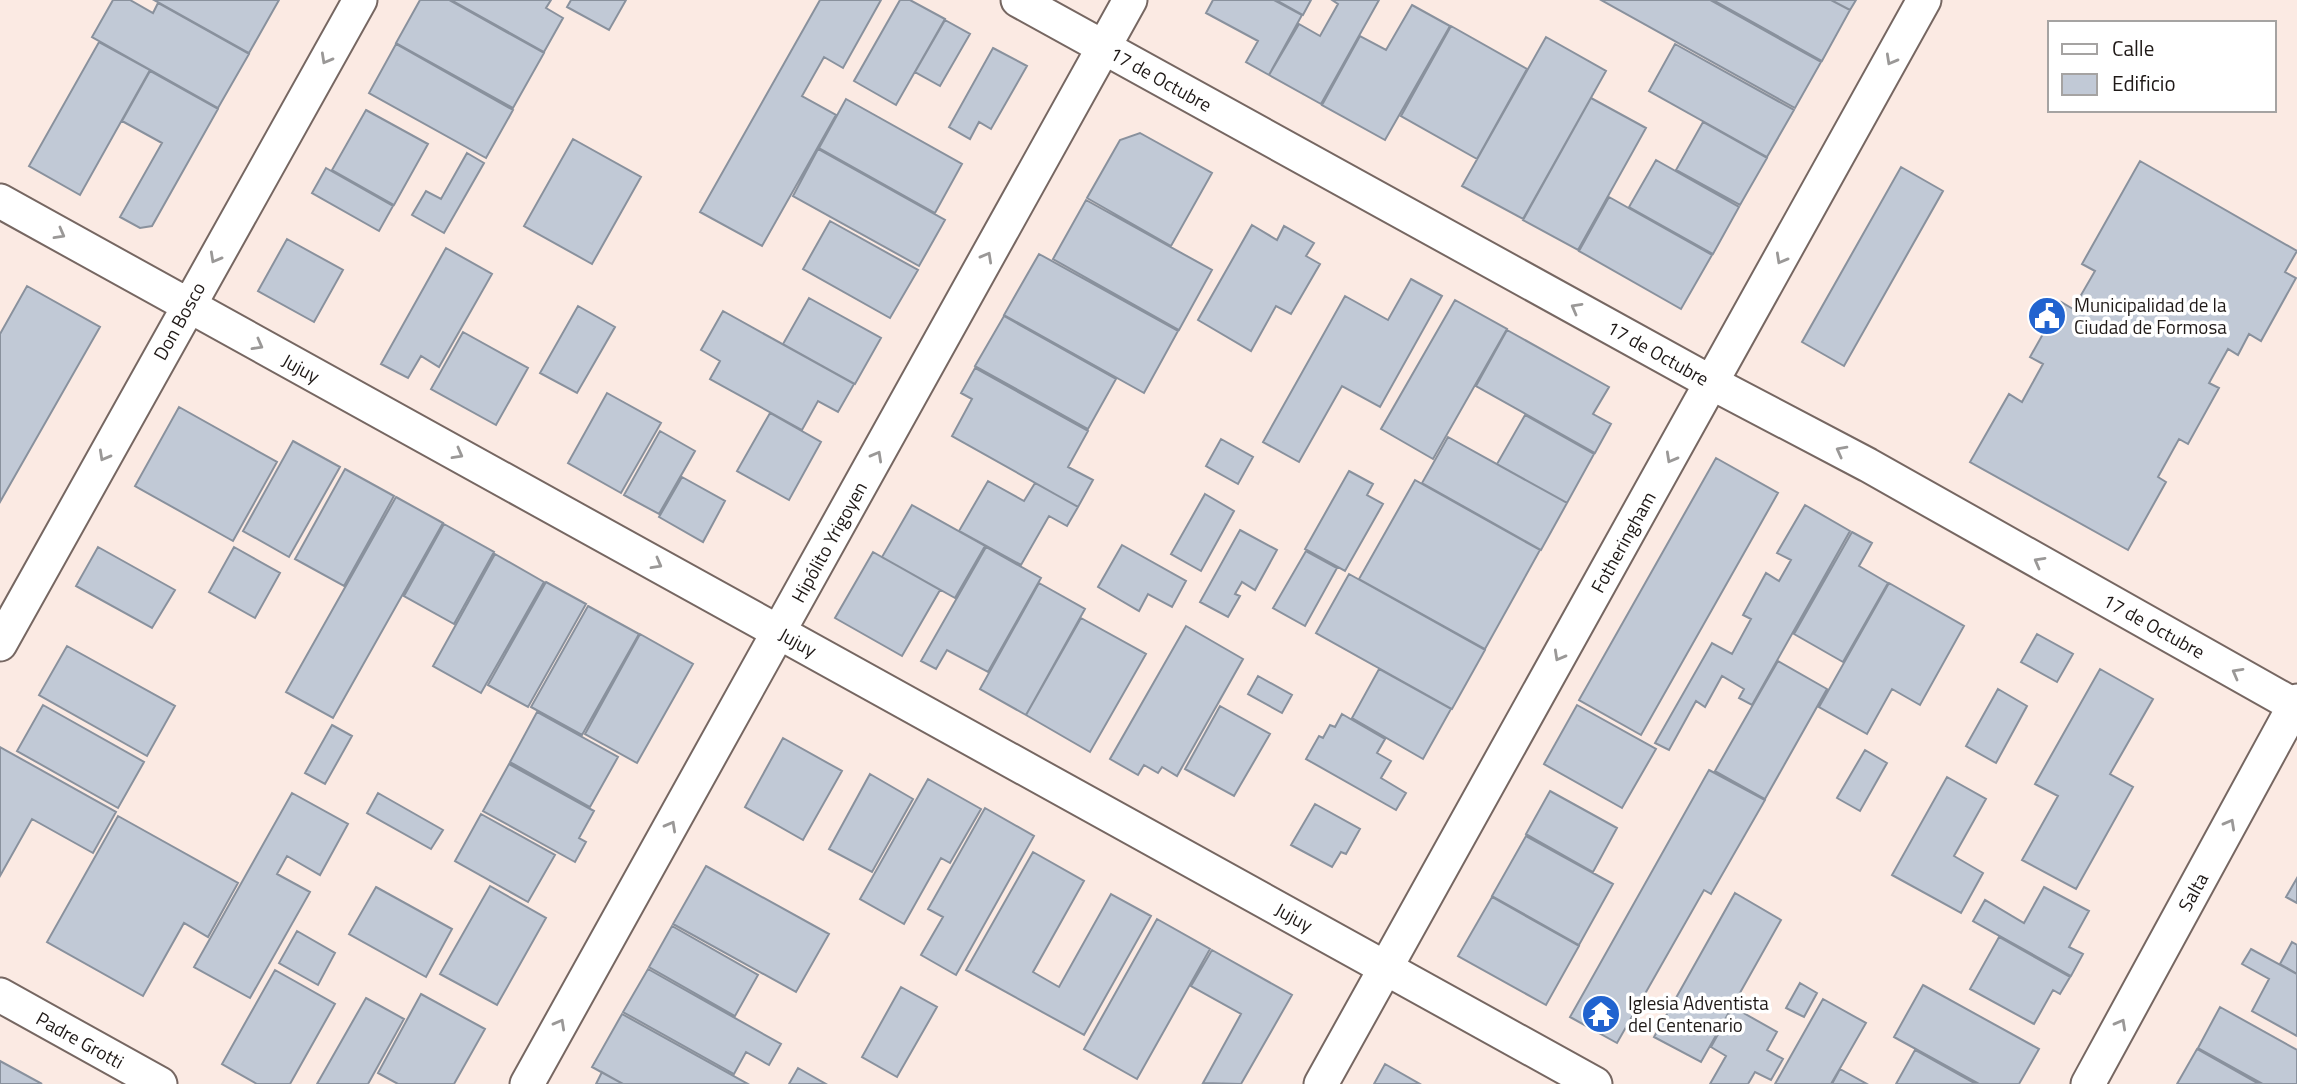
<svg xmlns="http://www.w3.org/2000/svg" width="2297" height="1084" font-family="'Titillium Web',sans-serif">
	<rect width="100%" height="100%" fill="#fbeae3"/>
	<path fill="#c1c9d6" stroke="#89919d" stroke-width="2" d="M113,0H130L153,13L158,3L249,54L218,108L92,37Z
		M154,0H279L249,53Z
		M420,0H449L544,53L513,108L396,43Z
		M451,0H551L546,8L563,18L544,52Z
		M571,0H626L609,30L567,7Z
		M820,0H881L843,68L824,57L802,96L836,115L762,246L700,212Z
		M900,0H910L945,19L896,105L854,81Z
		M1213,0H1274L1302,15L1269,75L1246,62L1258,41L1206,13Z
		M1276,0H1311L1303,15Z
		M1332,0H1379L1321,104L1269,75L1299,24L1320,36L1338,4Z
		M1601,0H1710L1821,62L1795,108Z
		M1713,0H1831L1850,10L1822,61Z
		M1831,0H1856L1850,10Z
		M1412,5L1450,26L1385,140L1322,105L1360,36L1386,50Z
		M945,20L970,34L940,86L915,72Z
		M1451,26L1527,69L1477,159L1401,116Z
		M1546,37L1606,71L1523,219L1462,186Z
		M99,42L150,70L80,195L29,166Z
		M396,44L513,110L486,158L369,93Z
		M1675,44L1794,110L1767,157L1649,91Z
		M993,48L1027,66L991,129L979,122L970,139L949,127Z
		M150,71L218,109L152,226L140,228L120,217L162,143L122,121Z
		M1591,98L1646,128L1578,250L1523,220Z
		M846,99L962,164L935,213L819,148Z
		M366,110L428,144L394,205L332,170Z
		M1703,122L1767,158L1740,205L1676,170Z
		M1140,133L1212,173L1171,246L1087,198L1120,140Z
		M573,139L641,177L592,264L524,226Z
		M818,149L945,220L919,266L793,196Z
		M467,153L484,163L444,233L412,215L426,191L441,199Z
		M1656,160L1739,207L1713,254L1629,207Z
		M2140,161L2297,251L2285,272L2296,278L2261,341L2249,334L2238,355L2228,349L2209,383L2219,388L2188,444L2179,439L2158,477L2166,482L2128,550L1970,462L2009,394L2022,402L2043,364L2030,357L2061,302L2073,309L2095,271L2082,264Z
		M1901,167L1943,191L1844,366L1802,342Z
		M326,168L393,206L379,231L312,193Z
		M1609,197L1712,255L1681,309L1579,251Z
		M1086,200L1212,270L1179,330L1053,259Z
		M830,221L918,270L890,318L803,269Z
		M1252,225L1277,240L1284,226L1314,243L1306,256L1320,264L1291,314L1276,306L1251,351L1198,320Z
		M287,239L343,270L314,322L258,291Z
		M446,248L492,274L439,367L421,356L408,378L381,364Z
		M1039,254L1178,331L1144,393L1004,315Z
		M1411,279L1442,296L1380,407L1342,386L1299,462L1263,442L1345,296L1388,320Z
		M27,286L100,327L0,502V334Z
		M809,298L881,338L855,384L783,344Z
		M1455,300L1507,329L1433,459L1381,429Z
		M578,306L615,327L577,393L540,373Z
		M723,311L854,384L838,412L818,401L802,430L710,379L720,361L701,350Z
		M1004,316L1116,379L1088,429L975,366Z
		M1507,330L1609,387L1593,414L1611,424L1595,453L1476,386Z
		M463,332L528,368L496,425L431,389Z
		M975,368L1088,431L1068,467L1093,480L1078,507L952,436L972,399L961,393Z
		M607,393L661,423L621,493L568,463Z
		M179,407L277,462L233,541L135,486Z
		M770,413L821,442L789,500L737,471Z
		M1525,415L1594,454L1567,503L1497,464Z
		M660,431L695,451L659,514L624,495Z
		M1448,437L1567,503L1541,550L1422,483Z
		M1221,439L1253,457L1238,484L1206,466Z
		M293,441L340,467L289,557L243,531Z
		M1716,458L1778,493L1641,735L1579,700Z
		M345,469L394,496L344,586L295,559Z
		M1349,471L1373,484L1367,495L1383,504L1345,571L1305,549Z
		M682,477L725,501L703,542L659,517Z
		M1415,480L1540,550L1485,649L1359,579Z
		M988,481L1024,501L1035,483L1078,507L1067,526L1049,516L1021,565L959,531Z
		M1205,494L1234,511L1201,571L1171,554Z
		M396,497L443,523L333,718L286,692Z
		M912,505L985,546L955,598L882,557Z
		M1805,505L1850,531L1752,705L1739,698L1744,689L1722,676L1705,707L1696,701L1669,750L1655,743L1712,643L1732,654L1751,619L1743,615L1766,573L1779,581L1791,560L1777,553Z
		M444,524L494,552L454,624L404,596Z
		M1240,530L1277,550L1255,590L1242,582L1235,594L1240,596L1228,617L1200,602Z
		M1852,532L1872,543L1859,566L1888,583L1843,662L1794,634Z
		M1122,545L1186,581L1172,607L1148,594L1139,611L1098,587Z
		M98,547L175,590L152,628L76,586Z
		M234,547L280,573L255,618L209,592Z
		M986,547L1041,578L988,672L947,650L936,669L921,661Z
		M1306,551L1337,568L1305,626L1273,608Z
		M873,552L940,590L902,656L835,618Z
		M495,554L544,582L481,693L433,666Z
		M1349,574L1485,650L1452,709L1316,633Z
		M546,582L586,604L528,707L488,685Z
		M1039,583L1085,609L1026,715L980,689Z
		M1889,583L1964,626L1920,705L1892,689L1867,734L1819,707Z
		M588,606L639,634L582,735L531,707Z
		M1081,618L1146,654L1090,752L1026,715Z
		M1186,626L1243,659L1177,776L1162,767L1158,773L1144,765L1138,775L1110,759Z
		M640,634L693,664L637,763L585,734Z
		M2037,634L2073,654L2057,682L2021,662Z
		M67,646L175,706L147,756L39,695Z
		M1778,661L1827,689L1765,799L1715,771Z
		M1379,669L1451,709L1423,759L1352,718Z
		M2100,669L2153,699L2110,774L2133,787L2076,889L2022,860L2058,796L2035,784Z
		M1258,676L1292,695L1282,713L1248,694Z
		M1998,689L2027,706L1996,763L1966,746Z
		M43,705L144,762L118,808L17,751Z
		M1577,705L1656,749L1622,808L1544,764Z
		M1220,706L1270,734L1234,796L1185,769Z
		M537,712L618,757L590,807L510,762Z
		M1342,714L1385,739L1377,753L1391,761L1381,778L1406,793L1396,810L1306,759L1319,736L1323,738L1330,725L1335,727Z
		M332,725L352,736L325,784L305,773Z
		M783,738L842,771L803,840L745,807Z
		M0,747L116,812L93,853L32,819L0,876Z
		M1865,750L1887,763L1860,811L1837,798Z
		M509,764L594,811L579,838L586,842L575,862L483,811Z
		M1709,770L1765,800L1711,894L1704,890L1617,1043L1570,1017Z
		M870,774L913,799L872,872L829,849Z
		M1947,777L1986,799L1954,856L1983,873L1961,913L1892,875Z
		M928,779L981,809L950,863L941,858L904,924L860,899Z
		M1550,791L1617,828L1593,872L1526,834Z
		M292,793L348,824L320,875L287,856L277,874L310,892L250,998L194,967Z
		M378,793L443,830L431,849L367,813Z
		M1315,804L1360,829L1346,854L1341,852L1332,867L1291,845Z
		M985,808L1034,836L956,975L921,955L943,917L928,909Z
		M481,814L555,855L528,902L455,861Z
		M118,816L238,883L208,937L184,923L143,996L47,942Z
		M1526,836L1613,884L1579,945L1492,896Z
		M1033,852L1084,881L1033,972L1059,987L1111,894L1151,916L1084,1035L966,970Z
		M706,866L829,934L796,992L673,924Z
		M2297,878V903L2286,897Z
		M490,886L546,918L497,1005L440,974Z
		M376,887L452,929L426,977L349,934Z
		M2044,887L2089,911L2069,947L2083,954L2071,976L1973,921L1985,900L2024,923Z
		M1735,893L1781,920L1701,1062L1654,1037Z
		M1492,897L1579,946L1546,1005L1458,956Z
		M1157,919L1210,949L1137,1079L1084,1049Z
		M672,926L758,975L735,1016L649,967Z
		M297,931L335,953L318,985L279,963Z
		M1999,937L2070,977L2060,994L2053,990L2034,1024L1970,989Z
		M2292,942L2297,945V974L2280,964Z
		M2251,949L2297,974V1036L2252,1011L2269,979L2242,964Z
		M1212,950L1292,995L1241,1084L1203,1083L1241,1014L1191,986Z
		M648,969L781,1044L769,1065L746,1052L734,1074L623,1012Z
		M275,970L335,1004L290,1084H257L222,1064Z
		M1800,983L1817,993L1804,1017L1786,1008Z
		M1923,985L2039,1049L2019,1084H1979L1894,1037Z
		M901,987L937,1007L897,1077L862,1057Z
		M421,994L485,1029L454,1084H398L378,1073Z
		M366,998L404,1019L368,1084H317Z
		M1823,999L1866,1023L1831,1084H1775Z
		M1733,1007L1777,1032L1767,1050L1783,1059L1771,1080L1755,1072L1748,1084H1710L1726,1056L1711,1047Z
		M2220,1007L2297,1050V1084H2263L2198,1048Z
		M622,1014L748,1084H623L592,1067Z
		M2197,1049L2259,1084H2177Z
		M1915,1050L1976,1084H1896Z
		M0,1061L42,1084H0Z
		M1385,1064L1420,1084H1374Z
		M798,1068L826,1084H789Z
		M1840,1069L1867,1084H1832Z
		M602,1072L623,1084H596Z"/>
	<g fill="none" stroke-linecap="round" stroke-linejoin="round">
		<defs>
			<path id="street" d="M1018,0L1712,383L1868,465L2297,707
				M0,201L1595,1084
				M0,644L360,0
				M0,995L160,1084
				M527,1084L1130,0
				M1321,1084L1924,0
				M2088,1084L2297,701"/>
		</defs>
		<use href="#street" stroke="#766762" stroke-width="37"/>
		<use href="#street" stroke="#fff" stroke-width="33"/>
	</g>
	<defs><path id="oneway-chevron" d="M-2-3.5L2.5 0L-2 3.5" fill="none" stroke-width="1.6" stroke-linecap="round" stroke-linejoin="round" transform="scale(1.75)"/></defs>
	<g stroke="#9a9897">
		<use href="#oneway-chevron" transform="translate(326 59) rotate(119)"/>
		<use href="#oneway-chevron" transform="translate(1891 60) rotate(119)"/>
		<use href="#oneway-chevron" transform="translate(60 234) rotate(29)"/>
		<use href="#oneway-chevron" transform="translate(987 257) rotate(-61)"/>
		<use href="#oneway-chevron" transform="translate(215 258) rotate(119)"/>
		<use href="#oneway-chevron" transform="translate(1781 259) rotate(119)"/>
		<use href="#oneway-chevron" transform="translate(1576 308) rotate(-151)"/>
		<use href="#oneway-chevron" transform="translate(258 345) rotate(29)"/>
		<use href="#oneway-chevron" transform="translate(1841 451) rotate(-152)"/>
		<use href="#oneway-chevron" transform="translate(458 454) rotate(29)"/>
		<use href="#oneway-chevron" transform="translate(104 456) rotate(119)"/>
		<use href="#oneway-chevron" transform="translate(877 456) rotate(-61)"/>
		<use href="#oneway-chevron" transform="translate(1671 458) rotate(119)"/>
		<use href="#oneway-chevron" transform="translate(2039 562) rotate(-151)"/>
		<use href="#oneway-chevron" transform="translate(657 564) rotate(29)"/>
		<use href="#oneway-chevron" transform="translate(1559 656) rotate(119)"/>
		<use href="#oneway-chevron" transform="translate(2237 673) rotate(-151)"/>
		<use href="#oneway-chevron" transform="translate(2230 824) rotate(-61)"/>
		<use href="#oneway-chevron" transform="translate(671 826) rotate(-61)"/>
		<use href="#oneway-chevron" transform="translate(560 1024) rotate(-61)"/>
		<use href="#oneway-chevron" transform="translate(2121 1024) rotate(-61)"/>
	</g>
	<defs>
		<symbol id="civic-disc" viewBox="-11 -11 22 22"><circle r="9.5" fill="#2163cf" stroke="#fff"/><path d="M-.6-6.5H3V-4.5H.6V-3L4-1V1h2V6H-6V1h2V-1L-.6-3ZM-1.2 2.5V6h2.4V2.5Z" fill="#fff"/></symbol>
		<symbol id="temple-disc" viewBox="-11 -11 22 22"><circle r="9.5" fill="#2163cf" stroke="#fff"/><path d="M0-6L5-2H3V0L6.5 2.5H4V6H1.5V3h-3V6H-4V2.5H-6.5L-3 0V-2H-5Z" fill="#fff"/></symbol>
	</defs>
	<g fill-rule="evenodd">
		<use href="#civic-disc" x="2025" y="294" width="44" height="44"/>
		<use href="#temple-disc" x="1579" y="992" width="44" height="44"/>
	</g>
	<g text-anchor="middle" stroke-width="7" stroke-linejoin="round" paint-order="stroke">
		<g font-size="19" fill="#1f1917" stroke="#fff">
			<text transform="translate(1161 79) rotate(29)" y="7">17 de Octubre</text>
			<text transform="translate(179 321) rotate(-61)" y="7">Don Bosco</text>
			<text transform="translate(1658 353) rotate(29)" y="7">17 de Octubre</text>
			<text transform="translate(301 368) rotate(29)" y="7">Jujuy</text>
			<text transform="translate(829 542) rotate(-61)" y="7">Hipólito Yrigoyen</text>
			<text transform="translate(1623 542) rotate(-61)" y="7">Fotheringham</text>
			<text transform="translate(2154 626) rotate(29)" y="7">17 de Octubre</text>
			<text transform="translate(798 642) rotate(29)" y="7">Jujuy</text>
			<text transform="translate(2193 892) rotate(-61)" y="7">Salta</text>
			<text transform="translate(1294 917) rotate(29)" y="7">Jujuy</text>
			<text transform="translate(80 1040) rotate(29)" y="7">Padre Grotti</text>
		</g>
		<g font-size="19" fill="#1f1917" stroke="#fff" text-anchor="start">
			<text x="2074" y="312">Municipalidad de la<tspan x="2074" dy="22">Ciudad de Formosa</tspan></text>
			<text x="1628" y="1010">Iglesia Adventista<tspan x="1628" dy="22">del Centenario</tspan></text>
		</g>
	</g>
	<rect x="2048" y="21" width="228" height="91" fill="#ffffff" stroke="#a5a3a2" stroke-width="2"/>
	<rect x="2062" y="44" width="35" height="10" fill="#ffffff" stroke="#a5a3a2" stroke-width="2"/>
	<text x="2112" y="56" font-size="21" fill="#1f1917">Calle</text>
	<rect x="2062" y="74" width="35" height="21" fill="#c1c9d6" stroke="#a5a3a2" stroke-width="2"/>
	<text x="2112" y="91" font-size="21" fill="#1f1917">Edificio</text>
</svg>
